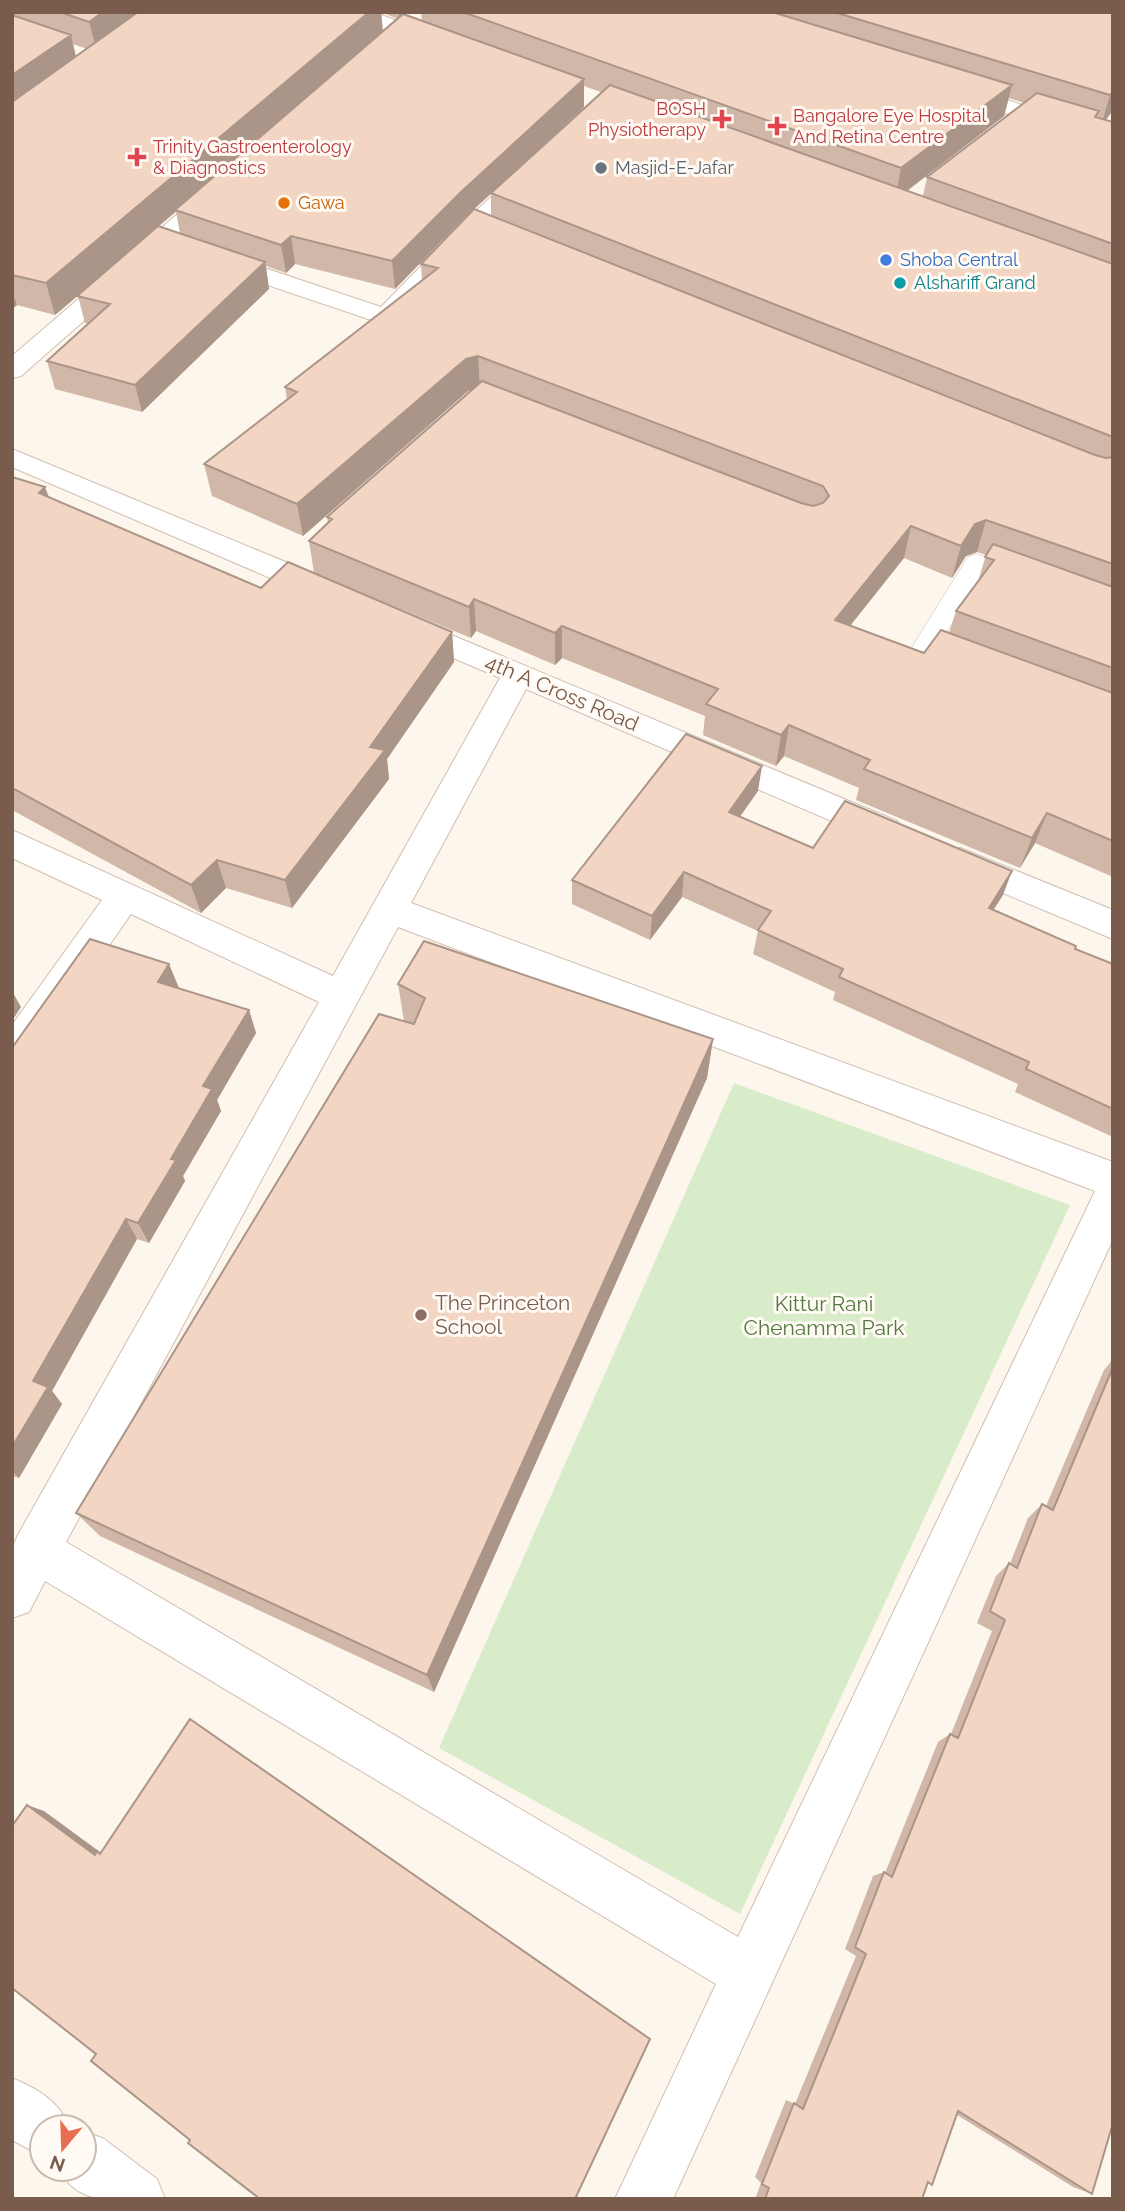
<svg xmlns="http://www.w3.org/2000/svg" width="1125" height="2211" font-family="Raleway,sans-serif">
	<rect width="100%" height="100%" fill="#fdf6ec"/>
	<path fill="#d8ecc9" d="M734,1083L1070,1205L740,1914L439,1748Z"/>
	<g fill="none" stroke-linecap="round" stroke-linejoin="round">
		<defs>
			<path id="service" d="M976,554L1032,573L1035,579L1032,585L1023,587L982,573L940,643L975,656L979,662L975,668L966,671L916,653L912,647L968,557Z"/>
			<path id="minor" d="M958,85L1113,133V147L950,96L947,91L950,86Z
				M528,168L536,170L539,175L536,180L479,233L395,322H377L211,266L208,261L211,256H229L381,307L463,223L520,170Z
				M12,449L339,584L343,591L339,598L328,601L317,598L12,467Z
				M406,616L897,821L902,830L897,839L885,843L873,839L526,689L411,903L1113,1162V1239L673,2199H615L716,1984L45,1581L29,1612L12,1618V1548L19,1533L319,1002L131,914L25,1066L12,1071V1025L102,900L12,858V830L333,976L500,678L395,633L391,626L395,619ZM398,927L1095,1191L738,1937L66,1542Z
				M960,848L1113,910V939L948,870L943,861L948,852Z
				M12,2078C38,2089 59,2101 69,2127H42V2156L12,2140Z
				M84,2131L104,2139L157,2179L165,2199C129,2199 77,2210 60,2169H84Z"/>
			<path id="tertiary" d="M343,12H373L447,39L450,43L447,47H433L346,16Z
				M217,185L225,187L229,192L225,197L21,376L12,378V356L209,187Z"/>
		</defs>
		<use href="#service" stroke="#d1beb0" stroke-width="1"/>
		<use href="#minor" stroke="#d1beb0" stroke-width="2"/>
		<use href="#tertiary" stroke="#d1beb0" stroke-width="2"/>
		<use href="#service" fill="#fff" fill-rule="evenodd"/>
		<use href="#minor" fill="#fff" fill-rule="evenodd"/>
		<use href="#tertiary" fill="#fff" fill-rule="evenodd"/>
	</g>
	<path fill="#d1b7a8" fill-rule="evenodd" d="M12,12H408L405,15L422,21L421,12H1113V110L1106,120L1113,122V877L1035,843L1020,868L856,800L859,788L784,756L776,766L703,735L705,716L562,658L555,665L476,631L471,638L314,573L309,541L328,523L327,517L471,390L468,391L303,536L212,496L204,464L287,400L285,387L422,280L421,264L491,216V194L461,221L395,289L295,264L286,273L266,266L269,289L142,412L55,389L47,361L88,324L85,323L78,296L55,315L17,305L12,309ZM381,12L398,19L383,32ZM73,44L87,49L76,57ZM584,86L601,92L506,179L584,107ZM1009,98L1024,103L927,177L923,196L907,191L1004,116ZM176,212L180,234L158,227ZM977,552L986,555L978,581L956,611L949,633L924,653L850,626L904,558L952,578L966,556Z
		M12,477L45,487L49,497L261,588L452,632L454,662L387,759L389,779L292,908L226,888L201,913L12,810Z
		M758,791L740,817L813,848L1003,895L993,910L1075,949L1113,964V1137L1015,1092L1018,1084L833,1000L835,992L753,954L758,931L682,897L650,940L572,904V880Z
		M398,984L713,1039L707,1078L434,1692L100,1536L76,1513L404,1021Z
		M178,988L249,1010L256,1033L217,1100L221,1111L183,1176L185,1181L149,1243L137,1239L52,1391L62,1404L19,1478L12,1476V1045Z
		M1113,1355V2123L1092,2194L1073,2187L957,2115L928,2182L922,2199H755L761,2183L755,2177L786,2100L795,2104L856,1956L845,1949L873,1876L884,1872L885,1873L938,1742L950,1734H951L992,1631L977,1623L996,1576L1009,1563L1010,1564L1028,1518L1042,1504L1046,1506L1104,1370L1110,1363Z"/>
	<path fill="#aa9588" d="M103,12H154L97,52L89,22Z
		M369,12H381L383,33L55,315L46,283Z
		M399,12H408L399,19Z
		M71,35L78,66L12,113V75Z
		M584,79V107L461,221L395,289L392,261L460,193Z
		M1012,85L1004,116L895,200L901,168Z
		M1113,91V110L1101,126L1110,95Z
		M291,236L295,264L286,273L281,245Z
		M265,262L269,289L142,412L135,385Z
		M12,292L17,305L12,309Z
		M478,356L480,389L468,391L303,536L297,504L466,359Z
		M45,487L56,518L39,493Z
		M986,520L977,552L966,556L952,578L961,546L975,524Z
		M911,526L904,558L829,652L835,620Z
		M474,599L476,631L471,638L469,607Z
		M562,626V658L555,665V633Z
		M452,632L454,662L387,759L389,779L292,908L285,880L370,747Z
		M789,725L784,756L776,766L781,735Z
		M762,766L758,791L725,837L729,812Z
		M1047,813L1035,843L1020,868L1032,838Z
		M217,860L226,888L201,913L191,885Z
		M1012,871L1003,895L979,932L989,908Z
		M684,872L682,897L650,940L652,916Z
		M169,964L179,988L158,982Z
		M12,991L21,1007L12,1021Z
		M249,1010L256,1033L217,1100L221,1111L183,1176L185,1181L149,1243L138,1223L171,1159L203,1086Z
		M713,1039L707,1078L434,1692L427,1675Z
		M126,1219L137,1239L52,1391L62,1404L19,1478L12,1471V1447L33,1381Z
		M27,1805L44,1811L100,1852L112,1856L95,1855Z"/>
	<path fill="#f3d5c3" stroke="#aa9588" stroke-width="2" d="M60,12H103L89,22Z
		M138,12H369L46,283L12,275V102Z
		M463,12H772L1012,85L901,168Z
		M834,12H1113V91L1110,95Z
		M403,14L584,79L460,193L392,261L291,236L281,245L175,210Z
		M12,15L71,35L12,75Z
		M610,85L1113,264V437L491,193Z
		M1037,93L1099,111L1095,117L1113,122V244L927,177Z
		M474,209L1095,455L1106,458L1113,457V564L986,520L975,524L961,546L911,526L835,620L924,653L941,630L1113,693V841L1047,813L1032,838L864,769L870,760L789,725L781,735L706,704L718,689L562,626L555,633L474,599L469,607L309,541L332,519L327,517L482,381L801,503L813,506L823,503L829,496L823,486L478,356L466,359L297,504L204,464L297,392L285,387L438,268L421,264Z
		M158,226L265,262L135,385L47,361L110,304L77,296Z
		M12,477L45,487L39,493L261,588L288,562L452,632L370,747L385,750L285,880L217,860L191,885L12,788Z
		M993,544L1113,587V668L956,611L994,560L985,557Z
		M686,734L762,766L729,812L813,848L845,801L1012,871L989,908L1076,946L1075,949L1113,964V1109L1026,1069L1029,1062L839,977L843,969L758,930L771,911L684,872L652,916L572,880Z
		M90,939L169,964L158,982L249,1010L203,1086L212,1089L171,1159L176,1160L138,1223L126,1219L33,1381L48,1387L12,1447V1045H14Z
		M424,941L713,1039L427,1675L76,1513L379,1014L414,1024L425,998L398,984Z
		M1113,1367V2123L1092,2194L958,2111L932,2185L928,2182L922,2199H765L769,2188L762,2184L794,2103L803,2109L866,1954L855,1947L884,1872L892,1877L950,1734L958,1738L1005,1620L990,1611L1009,1563L1017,1568L1042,1504L1053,1510Z
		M190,1719L650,2039L575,2199H260L188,2143L190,2140L91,2061L96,2054L12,1988V1826L27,1805L95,1855L97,1851L100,1854Z"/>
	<g fill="#e0444e" stroke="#fffaf3" stroke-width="2.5">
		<path d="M718.5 108.5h7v7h7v7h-7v7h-7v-7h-7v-7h7z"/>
		<path d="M773.5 115.5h7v7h7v7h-7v7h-7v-7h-7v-7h7z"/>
		<path d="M133.5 146.5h7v7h7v7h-7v7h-7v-7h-7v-7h7z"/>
	</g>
	<circle fill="#6b7280" stroke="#fffaf3" stroke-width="2.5" cx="601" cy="168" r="7"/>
	<circle fill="#e8710a" stroke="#fffaf3" stroke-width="2.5" cx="284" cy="203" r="7"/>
	<circle fill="#3f7fe0" stroke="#fffaf3" stroke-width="2.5" cx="886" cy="260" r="7"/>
	<circle fill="#0f9aa8" stroke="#fffaf3" stroke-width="2.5" cx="900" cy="283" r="7"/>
	<circle fill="#8d6e63" stroke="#fffaf3" stroke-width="2.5" cx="421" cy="1315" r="7"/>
	<g text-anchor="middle" stroke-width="6" stroke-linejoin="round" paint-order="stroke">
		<g font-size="18" fill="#be3a42" stroke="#fffaf3" text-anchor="start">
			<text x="706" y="115" text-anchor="end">BOSH<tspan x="706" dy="21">Physiotherapy</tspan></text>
			<text x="793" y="122">Bangalore Eye Hospital<tspan x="793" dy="21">And Retina Centre</tspan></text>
			<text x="153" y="153">Trinity Gastroenterology<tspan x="153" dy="21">&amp; Diagnostics</tspan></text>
		</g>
		<g font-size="18" fill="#5b616d" stroke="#fffaf3" text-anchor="start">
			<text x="615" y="174">Masjid-E-Jafar</text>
		</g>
		<g font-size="18" fill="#c56008" stroke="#fffaf3" text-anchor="start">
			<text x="298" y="209">Gawa</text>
		</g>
		<g font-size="18" fill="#366cbe" stroke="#fffaf3" text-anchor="start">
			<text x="900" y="266">Shoba Central</text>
		</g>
		<g font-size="18" fill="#0d838f" stroke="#fffaf3" text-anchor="start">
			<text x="914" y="289">Alshariff Grand</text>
		</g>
		<g font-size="21" fill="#7a5c4d" stroke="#fffaf3">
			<text transform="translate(562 693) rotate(23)" y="7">4th A Cross Road</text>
		</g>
		<g font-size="21" fill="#785e54" stroke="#fffaf3" text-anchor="start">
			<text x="435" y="1310">The Princeton<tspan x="435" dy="24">School</tspan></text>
		</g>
		<g font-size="21" fill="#537a41" stroke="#fffaf3">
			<text x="824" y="1311">Kittur Rani<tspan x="824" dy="24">Chenamma Park</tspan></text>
		</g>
	</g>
	<rect width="1125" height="2211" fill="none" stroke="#7a5c4d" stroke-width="28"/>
	<g transform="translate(63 2148) rotate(199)"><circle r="33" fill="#fffaf3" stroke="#cabbb1" stroke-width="2"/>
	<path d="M0-5L12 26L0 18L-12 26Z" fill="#e76f51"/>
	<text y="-10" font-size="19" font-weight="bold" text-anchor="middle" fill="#7a5c4d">N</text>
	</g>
</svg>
